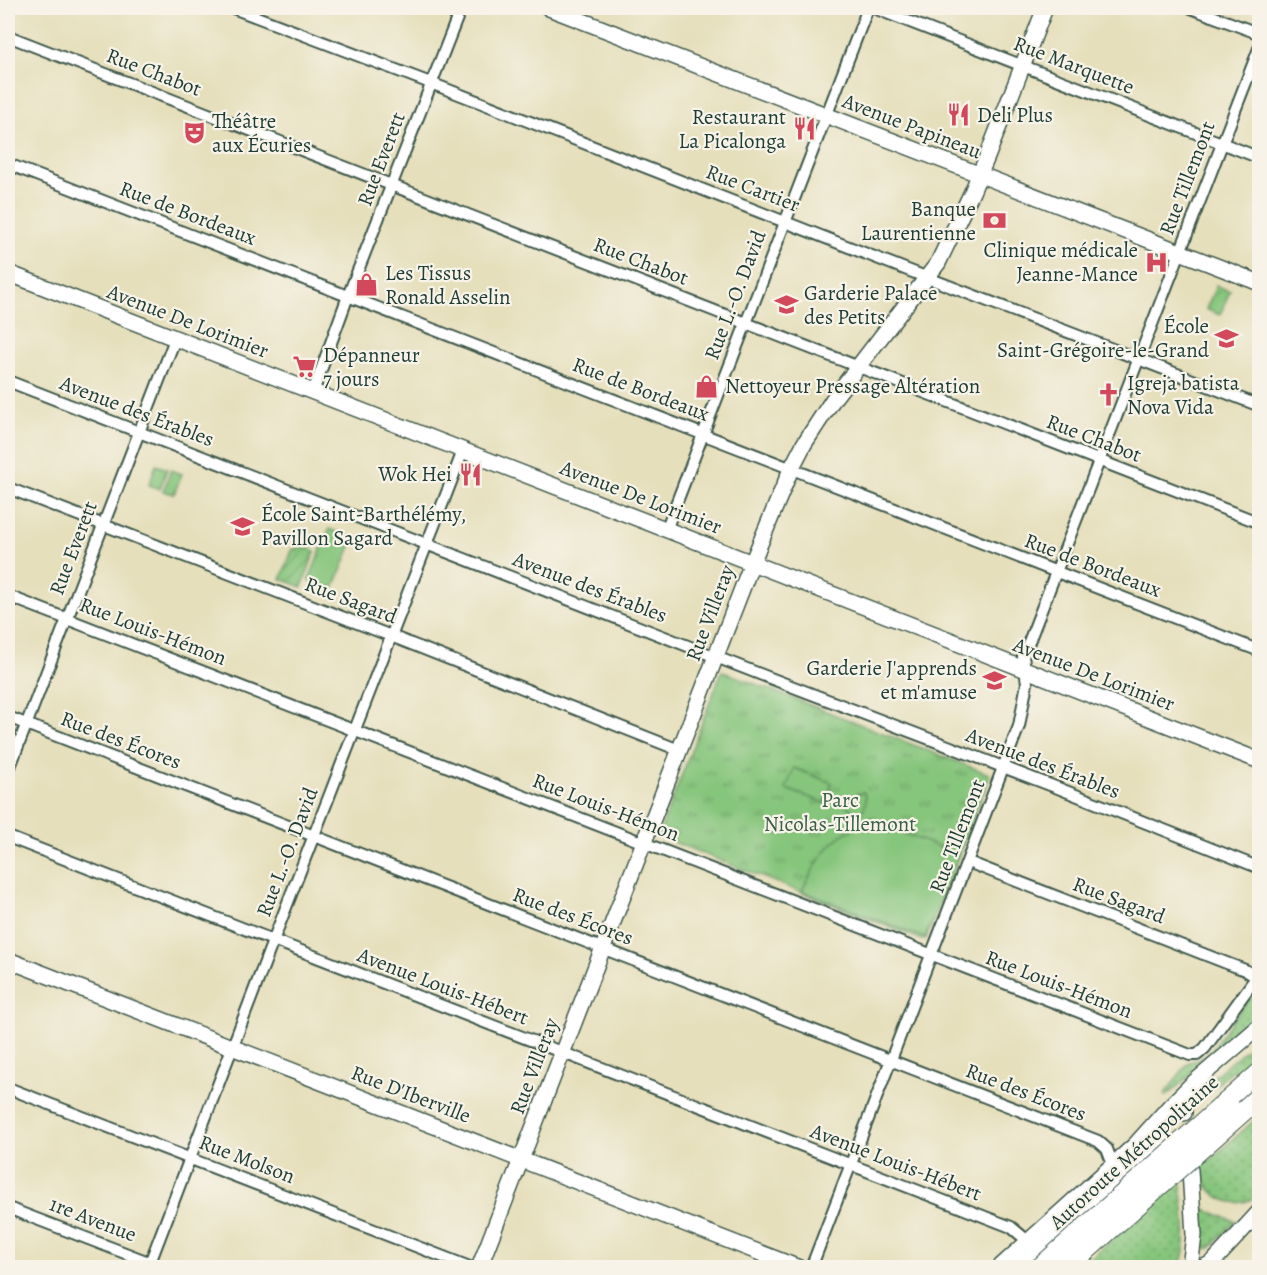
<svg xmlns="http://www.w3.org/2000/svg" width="1267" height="1275" font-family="Alegreya,serif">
	<defs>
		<pattern id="grass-dots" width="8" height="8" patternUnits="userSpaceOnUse" patternTransform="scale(1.5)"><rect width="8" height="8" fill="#86c57c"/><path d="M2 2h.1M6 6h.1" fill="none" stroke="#6da166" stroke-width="1.8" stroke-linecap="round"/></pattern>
		<pattern id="park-tufts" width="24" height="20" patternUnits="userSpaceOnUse" patternTransform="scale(1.5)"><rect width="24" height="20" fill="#86c57c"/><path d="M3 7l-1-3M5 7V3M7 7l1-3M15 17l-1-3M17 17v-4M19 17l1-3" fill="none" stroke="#6da166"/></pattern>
		<pattern id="garden-furrows" width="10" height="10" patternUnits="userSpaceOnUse" patternTransform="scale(1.5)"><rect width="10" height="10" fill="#86c57c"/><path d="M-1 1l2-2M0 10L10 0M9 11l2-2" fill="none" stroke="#6da166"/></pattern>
	</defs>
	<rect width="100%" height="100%" fill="#f7f3e8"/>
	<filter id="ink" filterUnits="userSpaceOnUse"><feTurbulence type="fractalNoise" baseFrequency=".0167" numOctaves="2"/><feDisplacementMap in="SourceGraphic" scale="12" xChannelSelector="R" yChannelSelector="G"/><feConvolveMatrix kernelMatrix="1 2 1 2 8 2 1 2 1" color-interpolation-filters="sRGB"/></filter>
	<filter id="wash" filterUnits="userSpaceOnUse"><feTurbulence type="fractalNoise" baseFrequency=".008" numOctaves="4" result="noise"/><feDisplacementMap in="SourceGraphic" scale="24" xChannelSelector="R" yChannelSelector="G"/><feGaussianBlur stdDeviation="1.35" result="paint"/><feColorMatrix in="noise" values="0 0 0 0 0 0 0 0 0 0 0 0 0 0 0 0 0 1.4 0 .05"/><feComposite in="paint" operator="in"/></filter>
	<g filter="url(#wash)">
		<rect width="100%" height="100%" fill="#e5dfbb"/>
		<path fill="url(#grass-dots)" stroke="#528158" stroke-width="1.5" d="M1259,984V1017L1166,1096L1164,1095L1189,1062L1200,1059L1209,1053Z
			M1259,1038V1055L1237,1073L1233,1070L1191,1107L1194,1096L1197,1091Z
			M1259,1116V1194C1234,1216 1200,1192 1199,1162L1205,1157L1209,1161Z
			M1180,1178C1183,1204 1191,1243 1179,1267L1080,1268Z
			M1201,1207L1218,1215L1236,1221L1210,1248L1205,1249L1201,1245Z"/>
		<path fill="url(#park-tufts)" stroke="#528158" stroke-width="1.5" d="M1216,286L1230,291L1220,315L1206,309Z
			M722,671L989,774V778L926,939L922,940L658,836Z"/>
		<path fill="url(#garden-furrows)" stroke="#528158" stroke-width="1.5" d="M300,545L315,551L302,587L281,579L293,548L298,550Z"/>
		<path fill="#86c57c" stroke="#528158" stroke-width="1.5" d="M156,465L167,469L160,489L149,485Z
			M171,470L182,474L174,494L163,491Z
			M329,529L354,539L333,590L309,580Z
			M794,768L832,783L825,803L786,789Z
			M864,792C867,802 866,807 859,815L854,813L843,801L849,797Z
			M874,822L957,854L956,864L925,938L802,891C819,856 833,831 874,822Z"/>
	</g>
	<g filter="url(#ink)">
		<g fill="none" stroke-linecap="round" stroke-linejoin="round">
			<defs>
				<path id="street" d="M233,8L441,87L910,271L1260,406
					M874,8L1260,158
					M1191,8L1260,34
					M8,36L1260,523
					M8,164L1260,651
					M8,381L770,678L1058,788L1260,868
					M313,392L348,296L461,8
					M8,488L391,636L679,750
					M666,530L868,8
					M8,596L1190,1055H1197L1205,1048L1260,972
					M8,717L1098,1141L1107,1149L1113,1165
					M8,772L175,339
					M8,837L1011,1227L1029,1242
					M968,862L1229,964L1245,970L1256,977
					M8,1088L472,1268
					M8,1208L164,1268
					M148,1268L273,941L463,451
					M811,1268L1019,726L1027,683L1023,656L1025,652L1260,46"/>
				<path id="secondary" d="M549,8L1260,283
					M8,273L1260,761
					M8,960L799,1268
					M1183,1093L1184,1113
					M1190,1170L1194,1235L1190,1268
					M479,1268L752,563L791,469L804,444L834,398L938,263L972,192L987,157L1045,8
					M999,1268L1135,1145L1170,1106L1191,1085L1260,1026
					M1203,1268L1213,1262L1260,1211"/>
				<path id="highway" d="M1227,1102L1260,1073
					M1018,1268L1162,1140"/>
			</defs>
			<use href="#street" stroke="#3d5548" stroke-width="14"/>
			<use href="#secondary" stroke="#3d5548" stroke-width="18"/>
			<use href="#highway" stroke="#3d5548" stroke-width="22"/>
			<use href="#street" stroke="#fff" stroke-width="10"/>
			<use href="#secondary" stroke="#fff" stroke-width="15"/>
			<use href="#highway" stroke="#fff" stroke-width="20"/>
			<defs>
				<path id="highway-bridge" d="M1040,1268L1227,1102
					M1066,1268L1260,1096"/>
			</defs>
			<use href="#highway-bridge" stroke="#3d5548" stroke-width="22" stroke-linecap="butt"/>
			<use href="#highway-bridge" stroke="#fff" stroke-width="20"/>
		</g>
	</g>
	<defs>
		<symbol id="restaurant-bare" viewBox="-9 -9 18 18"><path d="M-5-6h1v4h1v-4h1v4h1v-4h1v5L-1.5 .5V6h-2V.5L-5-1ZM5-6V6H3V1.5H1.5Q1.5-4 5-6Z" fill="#d1495b" stroke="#f7f3e8" stroke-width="2.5" paint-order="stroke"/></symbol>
		<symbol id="theatre-bare" viewBox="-9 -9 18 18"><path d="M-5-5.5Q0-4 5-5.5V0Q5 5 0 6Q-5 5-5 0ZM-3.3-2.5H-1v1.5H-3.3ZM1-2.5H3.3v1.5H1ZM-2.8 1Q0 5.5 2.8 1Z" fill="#d1495b" stroke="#f7f3e8" stroke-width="2.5" paint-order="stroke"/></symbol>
		<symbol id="bank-bare" viewBox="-9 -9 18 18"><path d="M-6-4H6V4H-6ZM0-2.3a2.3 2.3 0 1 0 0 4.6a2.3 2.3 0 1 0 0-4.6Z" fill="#d1495b" stroke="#f7f3e8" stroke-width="2.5" paint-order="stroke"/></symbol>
		<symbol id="hospital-bare" viewBox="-9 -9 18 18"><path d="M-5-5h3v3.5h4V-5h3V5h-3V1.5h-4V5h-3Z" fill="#d1495b" stroke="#f7f3e8" stroke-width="2.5" paint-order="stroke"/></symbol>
		<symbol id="shop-bare" viewBox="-9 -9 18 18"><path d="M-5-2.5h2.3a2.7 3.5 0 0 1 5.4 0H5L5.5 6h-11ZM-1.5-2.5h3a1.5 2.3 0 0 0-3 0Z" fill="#d1495b" stroke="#f7f3e8" stroke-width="2.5" paint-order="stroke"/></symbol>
		<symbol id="school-bare" viewBox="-9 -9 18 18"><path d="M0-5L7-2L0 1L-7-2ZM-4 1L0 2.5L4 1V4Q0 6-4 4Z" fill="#d1495b" stroke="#f7f3e8" stroke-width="2.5" paint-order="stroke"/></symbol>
		<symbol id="supermarket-bare" viewBox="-9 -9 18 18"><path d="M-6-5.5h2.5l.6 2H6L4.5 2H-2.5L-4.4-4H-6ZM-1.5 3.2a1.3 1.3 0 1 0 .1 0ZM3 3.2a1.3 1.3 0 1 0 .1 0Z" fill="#d1495b" stroke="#f7f3e8" stroke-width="2.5" paint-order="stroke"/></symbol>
		<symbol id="church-bare" viewBox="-9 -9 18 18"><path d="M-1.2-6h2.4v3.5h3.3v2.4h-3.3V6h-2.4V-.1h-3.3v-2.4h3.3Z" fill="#d1495b" stroke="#f7f3e8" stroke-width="2.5" paint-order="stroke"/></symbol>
	</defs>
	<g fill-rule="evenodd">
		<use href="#restaurant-bare" x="942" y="98" width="33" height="33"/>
		<use href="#restaurant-bare" x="788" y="112" width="33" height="33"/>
		<use href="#theatre-bare" x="178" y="116" width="33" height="33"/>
		<use href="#bank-bare" x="978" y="204" width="33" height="33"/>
		<use href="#hospital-bare" x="1140" y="246" width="33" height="33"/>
		<use href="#shop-bare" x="350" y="268" width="33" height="33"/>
		<use href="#school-bare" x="770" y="288" width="33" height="33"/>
		<use href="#school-bare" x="1210" y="322" width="33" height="33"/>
		<use href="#supermarket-bare" x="288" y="350" width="33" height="33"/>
		<use href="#shop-bare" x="690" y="370" width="33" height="33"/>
		<use href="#church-bare" x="1092" y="378" width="33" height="33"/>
		<use href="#restaurant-bare" x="454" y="458" width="33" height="33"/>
		<use href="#school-bare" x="226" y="510" width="33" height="33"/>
		<use href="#school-bare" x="978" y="664" width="33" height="33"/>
	</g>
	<g text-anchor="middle" stroke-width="4.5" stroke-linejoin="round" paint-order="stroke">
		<g font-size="21" fill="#1f3d34" stroke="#f7f3e8">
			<text transform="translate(1074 65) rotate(21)" y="7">Rue Marquette</text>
			<text transform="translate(154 72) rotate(21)" y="7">Rue Chabot</text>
			<text transform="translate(912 126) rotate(21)" y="7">Avenue Papineau</text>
			<text transform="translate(381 159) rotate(-69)" y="7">Rue Everett</text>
			<text transform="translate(1187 178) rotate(-69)" y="7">Rue Tillemont</text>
			<text transform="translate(753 188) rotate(21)" y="7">Rue Cartier</text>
			<text transform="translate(188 213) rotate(21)" y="7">Rue de Bordeaux</text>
			<text transform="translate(641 261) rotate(21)" y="7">Rue Chabot</text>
			<text transform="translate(735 295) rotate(-69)" y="7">Rue L.-O. David</text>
			<text transform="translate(188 321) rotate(21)" y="7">Avenue De Lorimier</text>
			<text transform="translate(641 389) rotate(21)" y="7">Rue de Bordeaux</text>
			<text transform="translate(137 411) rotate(21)" y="7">Avenue des Érables</text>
			<text transform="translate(1094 438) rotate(21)" y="7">Rue Chabot</text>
			<text transform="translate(641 497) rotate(21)" y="7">Avenue De Lorimier</text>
			<text transform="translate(73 548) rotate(-69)" y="7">Rue Everett</text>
			<text transform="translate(1093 565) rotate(21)" y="7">Rue de Bordeaux</text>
			<text transform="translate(590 587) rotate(21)" y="7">Avenue des Érables</text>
			<text transform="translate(351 600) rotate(21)" y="7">Rue Sagard</text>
			<text transform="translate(710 613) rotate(-69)" y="7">Rue Villeray</text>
			<text transform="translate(153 631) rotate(21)" y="7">Rue Louis-Hémon</text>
			<text transform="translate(1094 674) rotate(21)" y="7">Avenue De Lorimier</text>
			<text transform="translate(121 740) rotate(21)" y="7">Rue des Écores</text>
			<text transform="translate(1043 763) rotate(21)" y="7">Avenue des Érables</text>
			<text transform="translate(606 807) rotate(21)" y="7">Rue Louis-Hémon</text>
			<text transform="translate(957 836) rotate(-69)" y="7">Rue Tillemont</text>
			<text transform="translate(287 852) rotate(-69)" y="7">Rue L.-O. David</text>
			<text transform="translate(1119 900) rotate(21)" y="7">Rue Sagard</text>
			<text transform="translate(573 916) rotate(21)" y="7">Rue des Écores</text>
			<text transform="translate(1059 984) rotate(21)" y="7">Rue Louis-Hémon</text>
			<text transform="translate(443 986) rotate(21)" y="7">Avenue Louis-Hébert</text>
			<text transform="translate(534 1066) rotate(-69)" y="7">Rue Villeray</text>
			<text transform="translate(1026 1092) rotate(21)" y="7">Rue des Écores</text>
			<text transform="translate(411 1094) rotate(21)" y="7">Rue D'Iberville</text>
			<text transform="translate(1134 1152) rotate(-42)" y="7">Autoroute Métropolitaine</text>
			<text transform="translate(247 1159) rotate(21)" y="7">Rue Molson</text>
			<text transform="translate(896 1162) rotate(21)" y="7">Avenue Louis-Hébert</text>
			<text transform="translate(93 1219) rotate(21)" y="7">1re Avenue</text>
		</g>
		<g font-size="21" fill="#1f3d34" stroke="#f7f3e8" text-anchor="start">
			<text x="977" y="122">Deli Plus</text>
			<text x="786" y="124" text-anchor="end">Restaurant<tspan x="786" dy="24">La Picalonga</tspan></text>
			<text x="212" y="128">Théâtre<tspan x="212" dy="24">aux Écuries</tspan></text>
			<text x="976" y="216" text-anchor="end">Banque<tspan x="976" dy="24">Laurentienne</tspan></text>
			<text x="1138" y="257" text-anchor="end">Clinique médicale<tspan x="1138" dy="24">Jeanne-Mance</tspan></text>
			<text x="385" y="280">Les Tissus<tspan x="385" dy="24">Ronald Asselin</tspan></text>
			<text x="804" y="300">Garderie Palace<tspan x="804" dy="24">des Petits</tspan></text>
			<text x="1209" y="333" text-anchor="end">École<tspan x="1209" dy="24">Saint-Grégoire-le-Grand</tspan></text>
			<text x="323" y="362">Dépanneur<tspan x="323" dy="24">7 jours</tspan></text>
			<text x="1127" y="390">Igreja batista<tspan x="1127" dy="24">Nova Vida</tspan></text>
			<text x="725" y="393">Nettoyeur Pressage Altération</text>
			<text x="452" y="481" text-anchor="end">Wok Hei</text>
			<text x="261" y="521">École Saint-Barthélémy,<tspan x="261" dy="24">Pavillon Sagard</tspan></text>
			<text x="977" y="675" text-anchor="end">Garderie J'apprends<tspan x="977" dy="24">et m'amuse</tspan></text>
		</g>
		<g font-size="21" fill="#395f46" stroke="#f7f3e8">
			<text x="840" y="807">Parc<tspan x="840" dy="24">Nicolas-Tillemont</tspan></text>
		</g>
	</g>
	<rect width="1267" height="1275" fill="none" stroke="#f7f3e8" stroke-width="30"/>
</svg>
